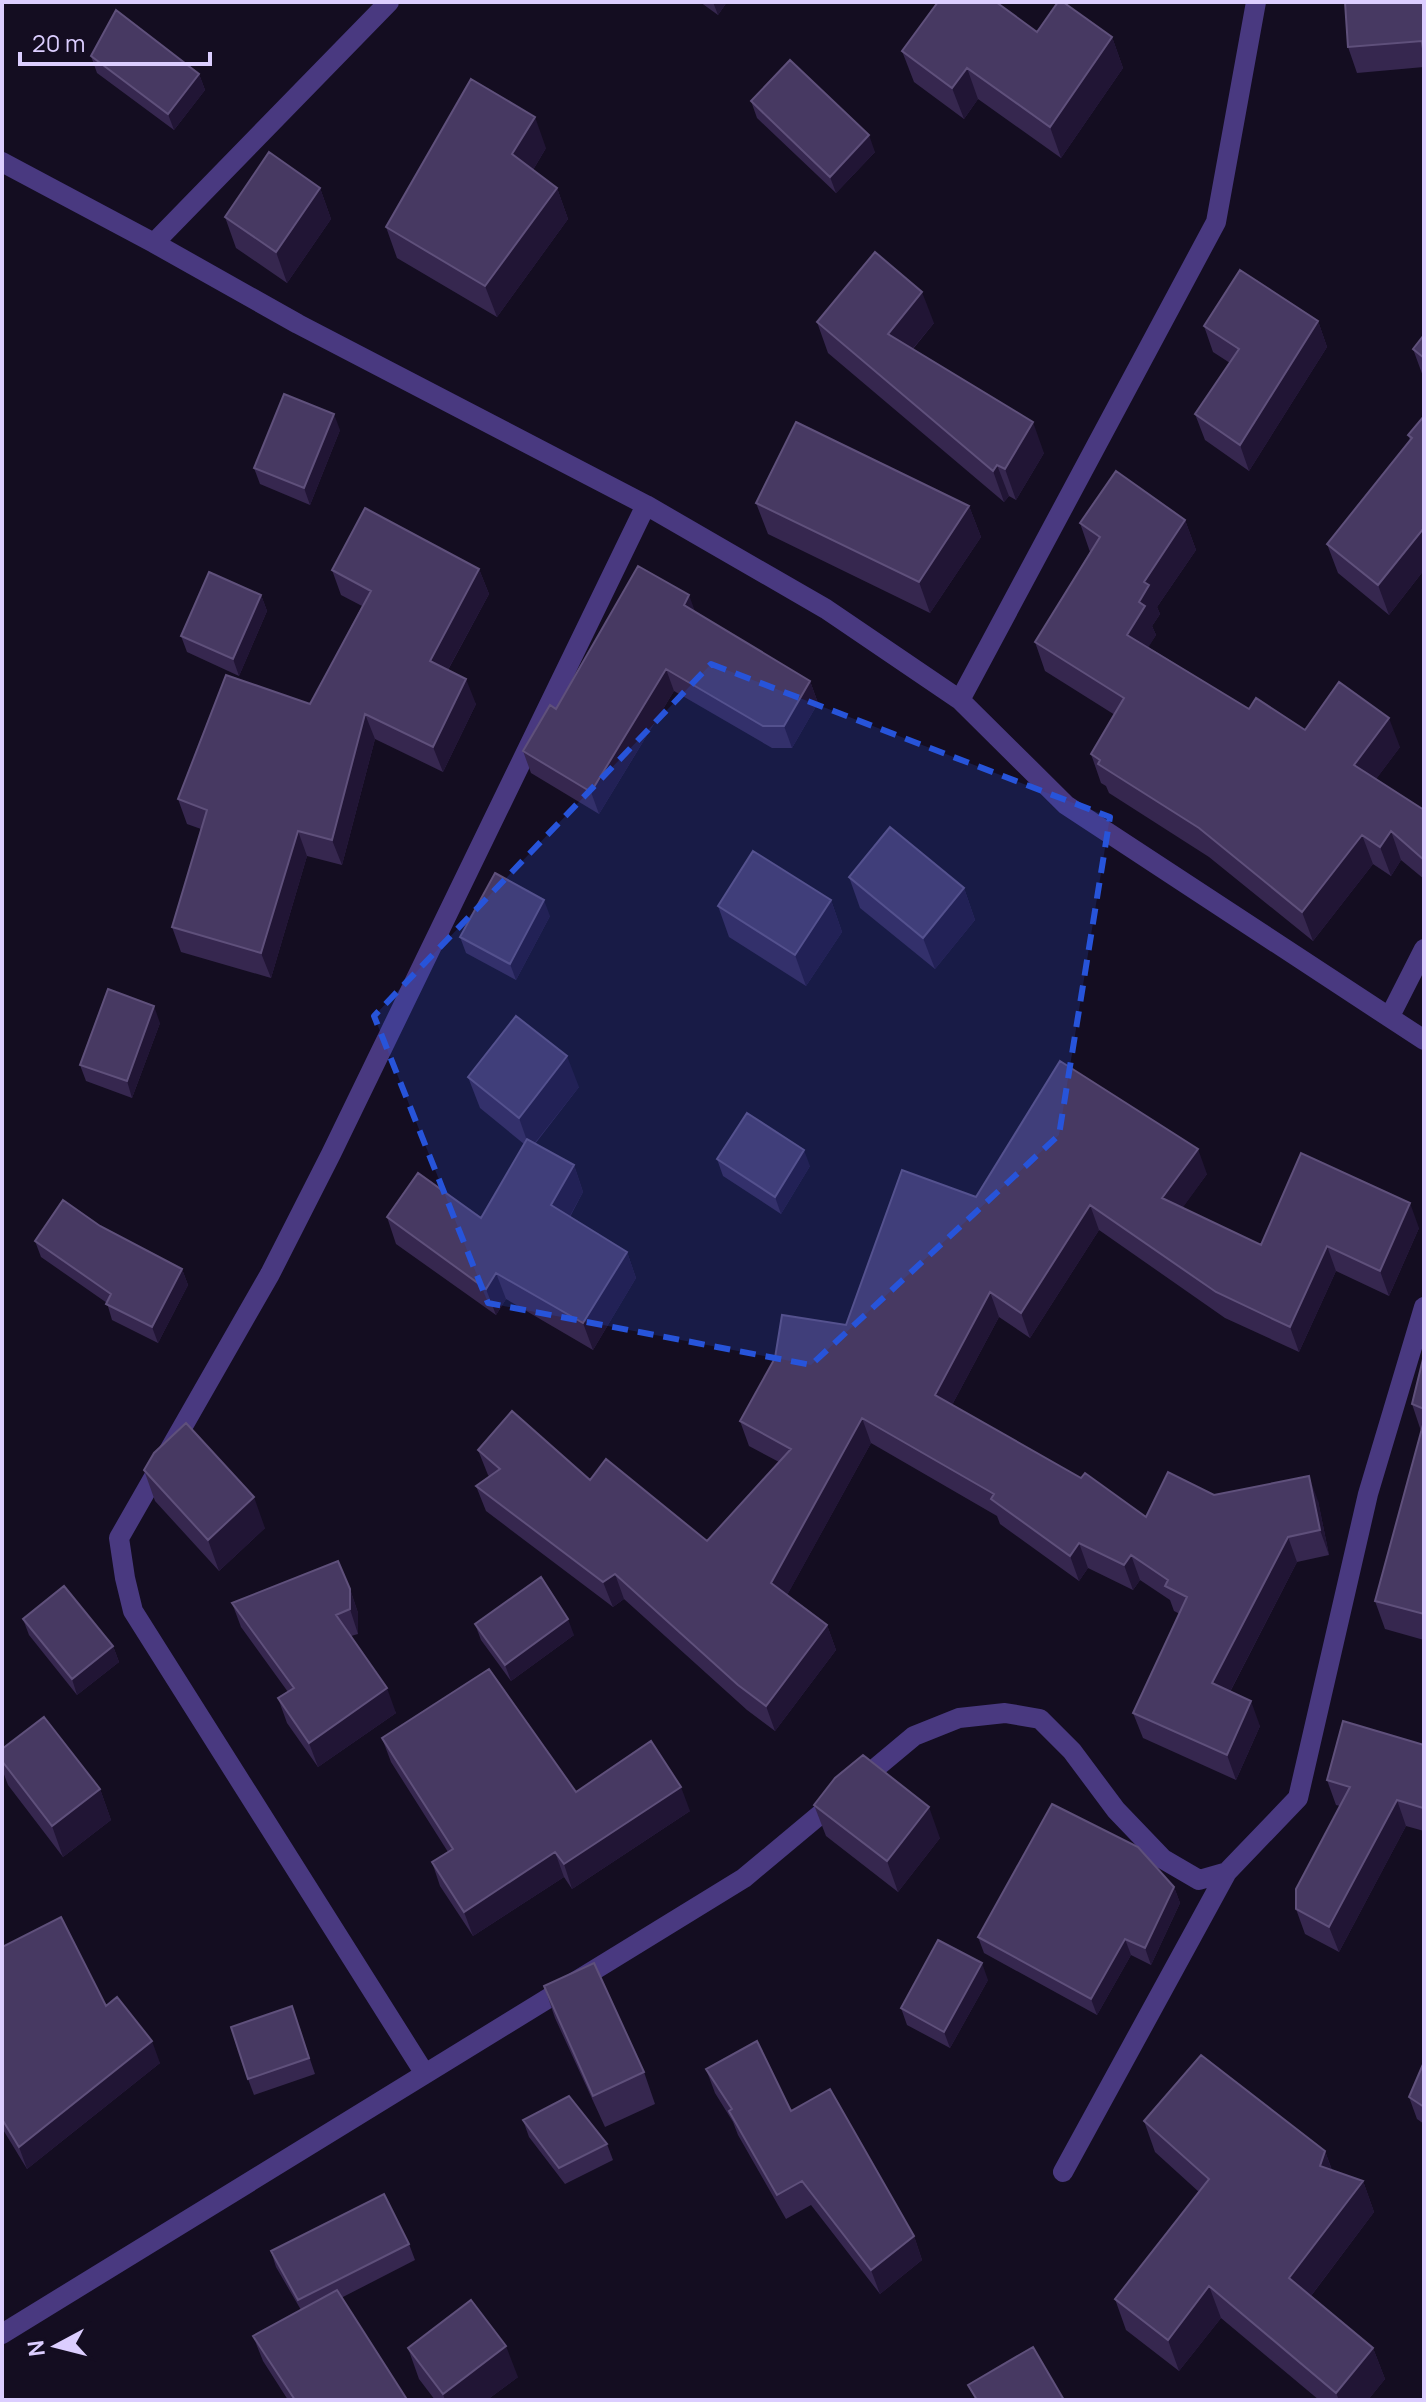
<svg xmlns="http://www.w3.org/2000/svg" width="1426" height="2402" font-family="Manrope,sans-serif">
	<rect width="100%" height="100%" fill="#140d21"/>
	<g fill="none" stroke-linecap="round" stroke-linejoin="round">
		<path stroke="#493980" stroke-width="20" d="M2,162L154,243L298,324L646,505L826,609L960,700L1066,805L1424,1040
			M154,243L389,2
			M960,700L1216,222L1256,2
			M1390,1016L1424,949
			M425,2074L133,1611L125,1578L119,1538L270,1274L331,1154L646,505
			M1063,2172L1227,1872
			M2,2334L744,1878L914,1736L959,1718L1005,1713L1040,1719L1072,1751L1116,1810L1163,1859L1199,1880L1227,1872L1298,1798L1368,1494L1424,1307"/>
	</g>
	<path fill="#36274f" d="M700,2H727L718,15Z
		M1424,2V67L1357,73L1348,47Z
		M1037,32L1112,37L1123,68L1061,158L978,99L964,119L914,82L902,51Z
		M91,56L199,74L205,90L174,130L97,73Z
		M751,101L875,152L836,193L757,118Z
		M546,148L533,170L557,188L568,219L497,317L397,258L386,227Z
		M320,188L331,219L287,283L236,248L225,217Z
		M1318,321L1327,347L1249,471L1205,440L1195,414L1230,363L1213,352L1204,326Z
		M817,322L934,323L913,349L1044,453L1016,500L1009,496L1004,502L828,353Z
		M1424,335V379L1413,349Z
		M1424,416V570L1389,615L1338,573L1327,544L1410,440L1408,435Z
		M340,430L310,505L260,484L254,468Z
		M756,503L969,506L981,537L930,613L768,534Z
		M1185,520L1196,550L1157,607L1160,614L1152,626L1156,635L1148,647L1249,709L1305,730L1400,747L1376,779L1424,810V879L1401,860L1391,876L1373,864L1313,941L1209,857L1109,793L1106,786L1101,783L1091,754L1115,715L1045,671L1035,642L1090,552L1080,523Z
		M479,569L489,594L448,670L476,704L443,772L375,739L342,865L307,856L271,978L181,952L172,927L201,829L187,824L178,799L310,704L362,606L341,595L332,570Z
		M261,595L267,611L239,676L187,652L181,636Z
		M695,612L810,681L818,703L792,748H772L674,691L599,814L531,773L523,751L556,709Z
		M849,877L964,888L975,920L935,969L860,908Z
		M831,900L842,932L806,986L729,937L718,906Z
		M550,916L516,980L466,953L460,937Z
		M160,1023L132,1098L86,1081L80,1065Z
		M468,1077L579,1087L535,1144L574,1165L583,1192L570,1217L627,1252L636,1278L593,1350L506,1299L496,1315L396,1244L387,1217L481,1218L524,1144L480,1108Z
		M717,1159L810,1166L781,1214L723,1176Z
		M1207,1174L1182,1208L1261,1245L1419,1228L1389,1296L1336,1271L1299,1352L1225,1318L1099,1230L1030,1338L999,1317L952,1405L1146,1517L1214,1495L1318,1501L1329,1555L1297,1562L1230,1692L1260,1726L1236,1780L1143,1738L1133,1713L1180,1614L1174,1611L1170,1600L1140,1580L1133,1590L1088,1568L1079,1581L1000,1524L997,1516L871,1443L787,1595L827,1625L836,1650L775,1731L747,1710L624,1599L613,1607L486,1511L476,1486L490,1477L488,1475L478,1450L590,1480L707,1541L779,1462L749,1446L740,1421L846,1325L976,1197Z
		M100,1226L182,1269L188,1285L158,1343L112,1320L107,1303L41,1257L35,1241Z
		M1424,1355V1640L1385,1629L1375,1601L1421,1431L1412,1404Z
		M144,1470L265,1528L219,1571L155,1501Z
		M350,1589L358,1613V1634L351,1636L396,1713L318,1767L287,1723L278,1698L288,1692L241,1627L232,1603Z
		M23,1619L113,1646L119,1662L77,1695L29,1635Z
		M475,1624L574,1635L511,1681L481,1640Z
		M382,1738L576,1792L690,1811L572,1889L564,1877L473,1936L440,1886L432,1862L448,1852L391,1762Z
		M1424,1745V1831L1406,1826L1339,1952L1305,1934L1296,1909L1340,1806L1336,1805L1327,1780Z
		M2,1749L100,1789L111,1820L63,1857L8,1785L2,1769Z
		M814,1805L940,1838L898,1892L826,1836Z
		M1174,1887L1180,1903L1151,1965L1131,1955L1097,2015L984,1953L978,1937Z
		M2,1947L106,2006L160,2063L27,2169L2,2128Z
		M988,1980L950,2048L907,2025L901,2008Z
		M544,1986L644,2072L655,2104L605,2127L555,2018Z
		M292,2006L315,2074L254,2095L248,2079Z
		M1424,2062V2124L1417,2119L1409,2097Z
		M706,2069L791,2111L914,2236L922,2260L880,2294L811,2205L786,2219L738,2135L733,2122L715,2093Z
		M523,2120L607,2144L613,2160L565,2184L529,2137Z
		M1144,2121L1325,2151L1332,2170L1363,2181L1374,2212L1311,2296L1373,2348L1385,2379L1368,2400H1319L1221,2318L1179,2371L1126,2330L1115,2299L1199,2192L1155,2152Z
		M409,2244L415,2260L341,2298L407,2400H288L263,2361L253,2336L301,2310L276,2267L271,2251Z
		M408,2348L518,2377L487,2400H435L419,2379Z"/>
	<path fill="#211535" d="M713,2H727L718,15Z
		M1112,37L1123,68L1061,158L1050,127Z
		M967,68L978,99L964,119L952,88Z
		M199,74L205,90L174,130L168,114Z
		M535,117L546,148L524,185L512,154Z
		M869,135L875,152L836,193L830,177Z
		M320,188L331,219L287,283L276,252Z
		M557,188L568,219L497,317L485,286Z
		M922,292L934,323L899,365L888,334Z
		M1318,321L1327,347L1249,471L1240,445Z
		M334,414L340,430L310,505L304,488Z
		M1033,422L1044,453L1016,500L1005,469Z
		M997,465L1009,496L1004,502L993,471Z
		M969,506L981,537L930,613L919,582Z
		M1185,520L1196,550L1157,607L1160,614L1152,626L1156,635L1138,664L1127,635L1139,602L1144,582Z
		M1424,528V570L1389,615L1378,585Z
		M479,569L489,594L439,686L430,661Z
		M261,595L267,611L239,676L233,659Z
		M689,595L697,617L684,605Z
		M666,669L674,691L599,814L591,792Z
		M466,679L476,704L443,772L433,747Z
		M810,681L818,703L792,748L784,726Z
		M365,714L375,739L342,865L332,840Z
		M1389,718L1400,747L1365,794L1354,765Z
		M298,831L307,856L271,978L261,953Z
		M1391,831L1401,860L1391,876L1380,847Z
		M1362,835L1373,864L1313,941L1302,912Z
		M964,888L975,920L935,969L923,938Z
		M544,900L550,916L516,980L510,964Z
		M831,900L842,932L806,986L795,955Z
		M154,1006L160,1023L132,1098L127,1081Z
		M567,1056L579,1087L530,1149L519,1118Z
		M1198,1149L1207,1174L1171,1224L1162,1198Z
		M804,1150L810,1166L781,1214L775,1197Z
		M574,1165L583,1192L561,1232L551,1205Z
		M1410,1203L1419,1228L1389,1296L1380,1271Z
		M1090,1205L1099,1230L1030,1338L1021,1313Z
		M1327,1246L1336,1271L1299,1352L1290,1327Z
		M627,1252L636,1278L593,1350L583,1323Z
		M182,1269L188,1285L158,1343L152,1327Z
		M496,1273L506,1299L496,1315L486,1289Z
		M990,1292L999,1317L944,1420L935,1395Z
		M862,1418L871,1443L780,1608L771,1583Z
		M1309,1476L1318,1501L1329,1555L1320,1530Z
		M254,1497L265,1528L219,1571L208,1540Z
		M1288,1537L1297,1562L1221,1709L1212,1683Z
		M1079,1543L1088,1568L1079,1581L1070,1556Z
		M1131,1555L1140,1580L1133,1590L1124,1565Z
		M615,1574L624,1599L613,1607L603,1582Z
		M350,1589L358,1613V1634L350,1609Z
		M568,1619L574,1635L511,1681L505,1665Z
		M827,1625L836,1650L775,1731L766,1706Z
		M113,1646L119,1662L77,1695L72,1679Z
		M387,1688L396,1713L318,1767L309,1743Z
		M1251,1701L1260,1726L1236,1780L1227,1755Z
		M681,1787L690,1811L572,1889L564,1864Z
		M100,1789L111,1820L63,1857L52,1826Z
		M1397,1800L1406,1826L1339,1952L1329,1927Z
		M929,1807L940,1838L898,1892L887,1861Z
		M555,1852L564,1877L473,1936L464,1912Z
		M1174,1887L1180,1903L1151,1965L1145,1948Z
		M1125,1939L1131,1955L1097,2015L1091,1999Z
		M982,1963L988,1980L950,2048L944,2032Z
		M152,2041L160,2063L27,2169L19,2147Z
		M1325,2151L1336,2182L1320,2166Z
		M1363,2181L1374,2212L1301,2309L1289,2278Z
		M914,2236L922,2260L880,2294L871,2270Z
		M1209,2286L1221,2318L1179,2371L1168,2340Z
		M506,2346L518,2377L487,2400H445L443,2394Z
		M1373,2348L1385,2379L1368,2400H1339L1336,2393Z"/>
	<path fill="#473962" stroke="#5f507b" stroke-width="2" d="M938,2H996L1037,32L1058,2H1063L1112,37L1050,127L967,68L952,88L902,51Z
		M1345,2H1424V57L1422,41L1348,47Z
		M116,10L199,74L168,114L91,56Z
		M790,60L869,135L830,177L751,101Z
		M471,79L535,117L512,154L557,188L485,286L386,227Z
		M269,152L320,188L276,252L225,217Z
		M875,252L922,292L888,334L1033,422L1005,469L997,465L993,471L817,322Z
		M1240,270L1318,321L1240,445L1195,414L1239,349L1204,326Z
		M1424,335V358L1413,349Z
		M284,394L334,414L304,488L254,468Z
		M1424,416V528L1378,585L1327,544L1412,438L1408,435Z
		M796,422L969,506L919,582L756,503Z
		M1116,471L1185,520L1144,582L1149,585L1139,602L1145,606L1127,635L1249,709L1256,698L1305,730L1339,682L1389,718L1354,765L1424,810V860L1391,831L1380,847L1362,835L1302,912L1199,828L1098,764L1100,760L1091,754L1124,698L1035,642L1100,537L1080,523Z
		M365,508L479,569L430,661L466,679L433,747L365,714L332,840L298,831L261,953L172,927L207,810L178,799L226,675L310,704L371,591L332,570Z
		M638,566L689,595L684,605L810,681L784,726H763L666,669L591,792L523,751L550,705L556,709Z
		M209,572L261,595L233,659L181,636Z
		M890,827L964,888L923,938L849,877Z
		M753,851L831,900L795,955L718,906Z
		M495,873L544,900L510,964L460,937Z
		M108,989L154,1006L127,1081L80,1065Z
		M516,1016L567,1056L519,1118L468,1077Z
		M1060,1061L1198,1149L1162,1198L1261,1245L1301,1153L1410,1203L1380,1271L1327,1246L1290,1327L1216,1292L1090,1205L1021,1313L990,1292L935,1395L1081,1478L1085,1473L1146,1517L1168,1472L1214,1495L1309,1476L1320,1530L1288,1537L1212,1683L1251,1701L1227,1755L1133,1713L1187,1597L1165,1586L1168,1580L1131,1555L1124,1565L1079,1543L1070,1556L991,1499L994,1494L862,1418L771,1583L827,1625L766,1706L738,1685L615,1574L603,1582L476,1486L500,1469L478,1450L512,1411L590,1480L606,1459L707,1541L791,1449L740,1421L775,1358L782,1315L846,1325L902,1170L976,1197Z
		M747,1113L804,1150L775,1197L717,1159Z
		M527,1139L574,1165L551,1205L627,1252L583,1323L496,1273L486,1289L387,1217L418,1173L481,1218Z
		M63,1200L100,1226L182,1269L152,1327L106,1304L111,1294L35,1241Z
		M1424,1355V1409L1412,1404Z
		M1424,1421V1614L1375,1601Z
		M186,1423L254,1497L208,1540L144,1470L154,1453Z
		M338,1561L350,1589V1609L336,1615L387,1688L309,1743L278,1698L294,1688L232,1603Z
		M541,1577L568,1619L505,1665L475,1624Z
		M64,1586L113,1646L72,1679L23,1619Z
		M489,1669L576,1792L651,1741L681,1787L564,1864L555,1852L464,1912L432,1862L453,1849L382,1738Z
		M44,1717L100,1789L52,1826L2,1761V1749Z
		M1343,1721L1424,1745V1804L1423,1808L1397,1800L1329,1927L1296,1909V1889L1350,1787L1327,1780Z
		M863,1755L929,1807L887,1861L814,1805L835,1778Z
		M1052,1804L1138,1847L1174,1887L1145,1948L1125,1939L1091,1999L978,1937Z
		M61,1917L106,2006L117,1997L152,2041L19,2147L2,2119V1947Z
		M938,1940L982,1963L944,2032L901,2008Z
		M594,1963L644,2072L593,2096L544,1986Z
		M292,2006L309,2058L248,2079L231,2027Z
		M757,2041L791,2111L830,2089L914,2236L871,2270L802,2181L777,2195L729,2111L732,2109L706,2069Z
		M1201,2055L1325,2151L1320,2166L1363,2181L1289,2278L1373,2348L1336,2393L1209,2286L1168,2340L1115,2299L1209,2179L1144,2121Z
		M1424,2062V2107L1409,2097Z
		M569,2096L607,2144L559,2168L523,2120Z
		M384,2194L409,2244L298,2300L271,2251Z
		M337,2290L406,2398L403,2400H295L253,2336Z
		M471,2300L506,2346L443,2394L408,2348Z
		M1033,2347L1064,2400H977L968,2385Z"/>
	<path fill="#2754da" fill-opacity="0.2" stroke="#2754da" stroke-width="6" stroke-dasharray="16 10" stroke-linejoin="round" d="M711,664L1110,817L1059,1135L811,1365L488,1303L374,1016Z"/>
	<rect width="1426" height="2402" fill="none" stroke="#dcceff" stroke-width="8"/>
	<g transform="translate(56 2346) rotate(263)" stroke="#140d21" stroke-width="6" paint-order="stroke">
	<path d="M0-6L14 30L0 20L-14 30Z" fill="#dcceff"/>
	<text y="-12" font-size="22" font-weight="bold" text-anchor="middle" fill="#dcceff">N</text>
	</g>
	<path d="M20 52v12h190v-12" fill="none" stroke="#dcceff" stroke-width="4"/>
	<text x="32" y="52" font-size="24" fill="#dcceff" stroke="#140d21" stroke-width="6" paint-order="stroke">20 m</text>
</svg>
